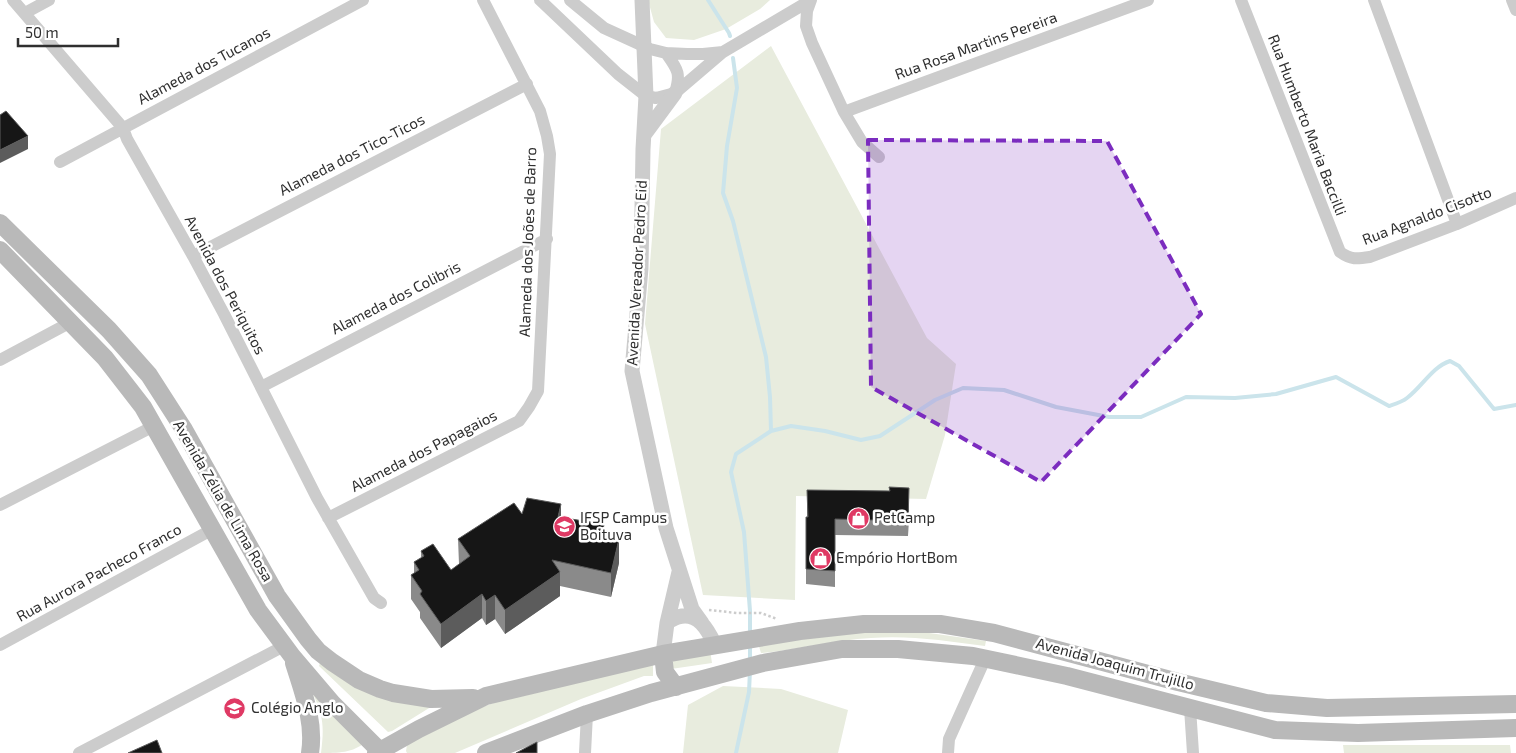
<svg xmlns="http://www.w3.org/2000/svg" width="1516" height="753" font-family="'Exo 2',sans-serif">
	<rect width="100%" height="100%" fill="#fff"/>
	<path fill="#e8ecde" d="M648,0H770L760,9L726,29L694,40L666,38L654,22Z
		M771,46L927,338L956,364L945,435L926,499L796,496L795,600L703,595L645,324L661,129Z
		M862,631H915L986,641L985,646C947,641 909,635 871,638C834,640 798,650 761,653L758,643Z
		M710,650L712,663L671,669V663L673,658Z
		M320,663L434,705L392,731L388,732L319,666Z
		M653,663V676H644L581,699L455,753H407L406,751L407,745L454,717L539,687Z
		M723,686L781,689L848,710L838,753H683L688,705Z
		M313,694L365,742C354,753 337,753 321,753C324,728 324,717 313,694Z
		M1343,745H1510L1511,753H1344Z"/>
	<g fill="none" stroke-linecap="round" stroke-linejoin="round">
		<path stroke="#cbe4eb" stroke-width="4" d="M708,0L729,33L730,36
			M733,58L737,88L727,146L723,193L733,221L766,357L770,397L771,431
			M750,633V611L744,532L731,472L736,454L771,431L791,426L825,431L861,440L880,436L935,400L963,388L1004,390L1056,407L1109,417H1141L1186,397L1235,398L1276,394L1336,377L1389,406C1395,404 1402,402 1407,398C1422,387 1432,367 1450,361L1459,366L1494,409L1516,405
			M750,661V645
			M736,753L749,692L750,670"/>
		<path stroke="#ccc" stroke-width="2.5" stroke-dasharray="2.5 2.5" stroke-linecap="butt" d="M709,610L737,613H761L777,619"/>
		<path stroke="#ccc" stroke-width="12" d="M13,0L123,128L127,139L193,256L224,314L317,498L374,598L381,603
			M540,0L618,74L646,96L656,98L675,93L723,52L811,0
			M570,0L604,28L650,49L666,53L687,54H703L723,52
			M811,0L807,11L806,26L812,43L844,112L862,142L879,157
			M1241,0L1340,252C1351,260 1357,259 1370,257L1457,224L1516,198
			M1374,0L1457,224
			M1512,0L1516,10
			M25,13L49,0
			M666,53C678,70 681,73 675,93
			M844,112L1148,0
			M60,162L363,0
			M193,256L527,84
			M0,360L71,322
			M261,387L547,239
			M0,505L154,426
			M328,518L519,421L529,407L538,391L550,154L547,136L540,111L483,0
			M0,645L213,529
			M1190,708L1193,753
			M79,753L284,646
			M585,753L587,714
			M948,753L949,739L985,659"/>
		<path stroke="#ccc" stroke-width="15" d="M642,0L646,96L643,149L641,268L632,371L666,528L692,609L702,623
			M644,135L675,93
			M667,623L679,572
			M663,654L667,623C671,619 673,619 678,617C698,611 708,630 715,645"/>
		<path stroke="#b9b9b9" stroke-width="18" d="M0,223L109,330L149,375L183,428L277,596L308,639L318,651L332,662L359,680L380,689L393,693L431,699L473,698
			M0,250L105,358L143,407L258,610L292,656L332,703L380,751L384,753
			M663,654L665,672L676,687
			M294,663C303,692 315,722 310,753
			M376,753L419,729L486,696L663,654L800,631L864,624H940L994,633L1178,682L1266,703L1327,708L1516,704
			M486,753L587,714L651,693L763,663L842,649H898L973,656L1067,676L1275,730L1358,733L1516,728"/>
	</g>
	<path fill="#8a8a8a" d="M889,487L909,503L908,536L835,535V587L806,584V517H807V490L889,491Z
		M522,514L561,517L604,537L619,563L611,597L560,586V596L505,634L495,619L486,625L482,618L441,648L420,618V612L411,599V575L414,573V562L421,558V551L451,570L459,564L458,539Z"/>
	<path fill="#5c5c5c" d="M28,136V149L0,163V150Z
		M909,488V503L908,536V521Z
		M561,504V528L558,517Z
		M604,524V548L602,537Z
		M619,539V563L611,597V573Z
		M560,572V596L505,634V610Z
		M482,594V618L441,648V624Z
		M495,595V619L486,625V601Z"/>
	<path fill="#161616" stroke="#5c5c5c" d="M6,111L28,136L0,150V115Z
		M889,487L909,488L908,521L835,519V571L806,569V517H808L807,490L890,491Z
		M527,498L561,504L558,517L604,524L602,537L619,539L611,573L552,560L560,572L505,610L495,595L486,601L482,594L441,624L420,594L422,591L411,575L419,570L414,562L424,556L421,551L433,544L451,570L470,556L458,539L514,503L522,514Z
		M157,740L162,753H128Z
		M537,742V753H516Z"/>
	<path fill="#7b2cbf" fill-opacity="0.2" stroke="#7b2cbf" stroke-width="4" stroke-dasharray="10 6" stroke-linejoin="round" d="M868,140L1107,141L1201,314L1041,482L871,387Z"/>
	<defs>
		<symbol id="shop-disc" viewBox="-11 -11 22 22"><circle r="9.5" fill="#df3964" stroke="#fff"/><path d="M-5-2.5h2.3a2.7 3.5 0 0 1 5.4 0H5L5.5 6h-11ZM-1.5-2.5h3a1.5 2.3 0 0 0-3 0Z" fill="#fff"/></symbol>
		<symbol id="university-disc" viewBox="-11 -11 22 22"><circle r="9.5" fill="#df3964" stroke="#fff"/><path d="M0-5L7-2L0 1L-7-2ZM-4 1L0 2.5L4 1V4Q0 6-4 4Z" fill="#fff"/></symbol>
		<symbol id="school-disc" viewBox="-11 -11 22 22"><circle r="9.5" fill="#df3964" stroke="#fff"/><path d="M0-5L7-2L0 1L-7-2ZM-4 1L0 2.5L4 1V4Q0 6-4 4Z" fill="#fff"/></symbol>
	</defs>
	<g fill-rule="evenodd">
		<use href="#shop-disc" x="846" y="506" width="25" height="25"/>
		<use href="#university-disc" x="552" y="514" width="25" height="25"/>
		<use href="#shop-disc" x="808" y="546" width="25" height="25"/>
		<use href="#school-disc" x="222" y="696" width="25" height="25"/>
	</g>
	<g text-anchor="middle" stroke-width="5" stroke-linejoin="round" paint-order="stroke">
		<g font-size="15" fill="#2f2f2f" stroke="#fff">
			<text transform="translate(976 46) rotate(-20)" y="5">Rua Rosa Martins Pereira</text>
			<text transform="translate(204 66) rotate(-28)" y="5">Alameda dos Tucanos</text>
			<text transform="translate(1307 125) rotate(69)" y="5">Rua Humberto Maria Baccilli</text>
			<text transform="translate(352 155) rotate(-27)" y="5">Alameda dos Tico-Ticos</text>
			<text transform="translate(1427 216) rotate(-21)" y="5">Rua Agnaldo Cisotto</text>
			<text transform="translate(528 242) rotate(-88)" y="5">Alameda dos Joões de Barro</text>
			<text transform="translate(637 273) rotate(-87)" y="5">Avenida Vereador Pedro Eid</text>
			<text transform="translate(225 285) rotate(62)" y="5">Avenida dos Periquitos</text>
			<text transform="translate(396 298) rotate(-27)" y="5">Alameda dos Colibris</text>
			<text transform="translate(424 451) rotate(-27)" y="5">Alameda dos Papagaios</text>
			<text transform="translate(223 501) rotate(60)" y="5">Avenida Zélia de Lima Rosa</text>
			<text transform="translate(99 573) rotate(-29)" y="5">Rua Aurora Pacheco Franco</text>
			<text transform="translate(1115 664) rotate(15)" y="5">Avenida Joaquim Trujillo</text>
		</g>
		<g font-size="15" fill="#2f2f2f" stroke="#fff" text-anchor="start">
			<text x="580" y="523">IFSP Campus<tspan x="580" dy="17">Boituva</tspan></text>
			<text x="874" y="523">PetCamp</text>
			<text x="836" y="563">Empório HortBom</text>
			<text x="251" y="713">Colégio Anglo</text>
		</g>
	</g>
	<path d="M18 38v8h100v-8" fill="none" stroke="#2f2f2f" stroke-width="2.5"/>
	<text x="25" y="38" font-size="15" fill="#2f2f2f" stroke="#ffffff" stroke-width="4" paint-order="stroke">50 m</text>
</svg>
